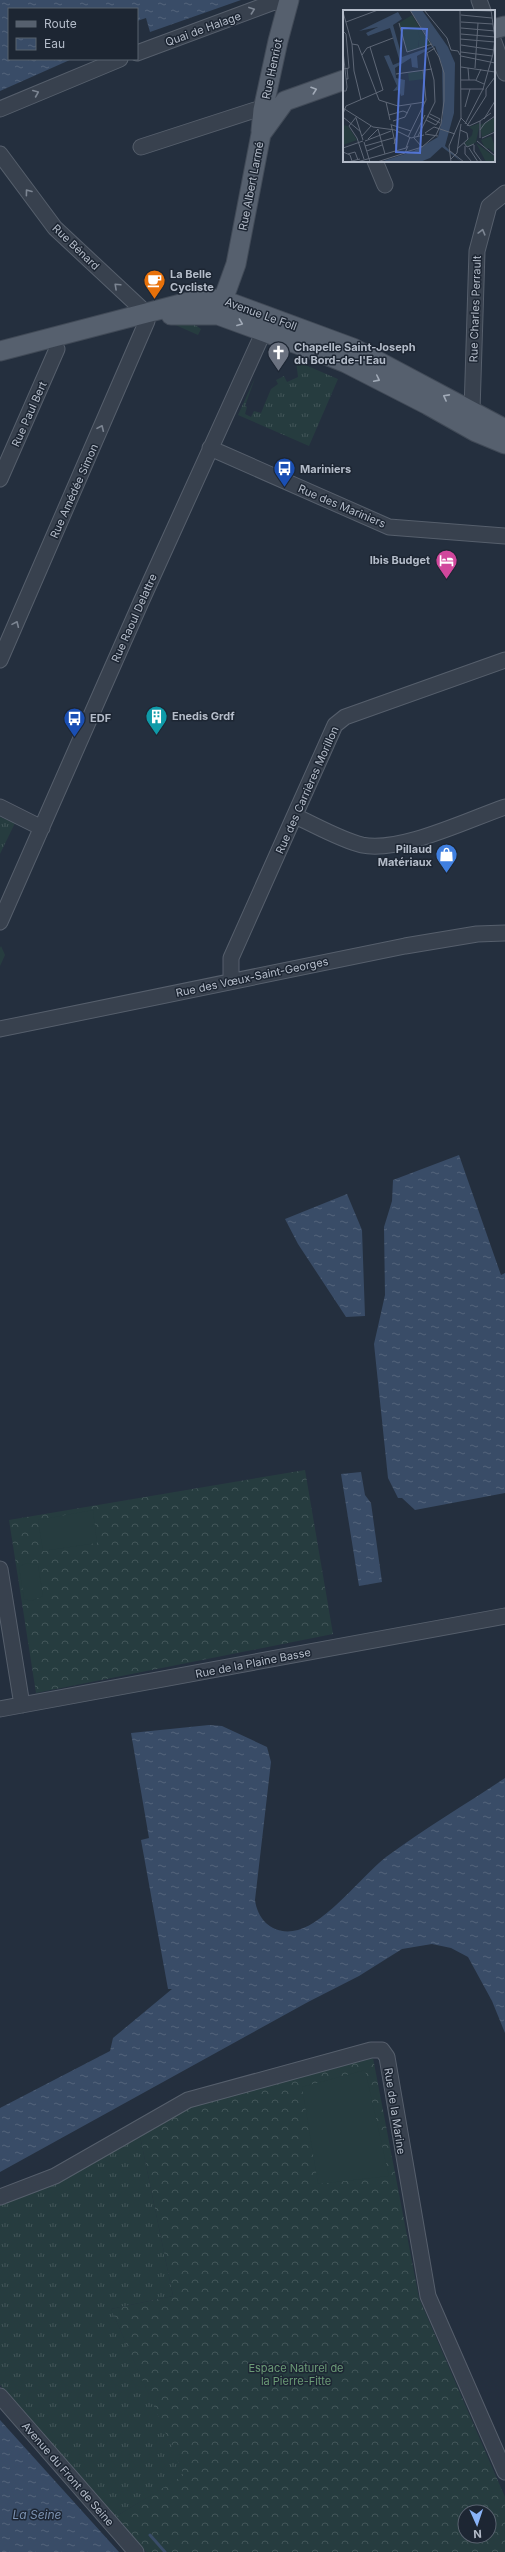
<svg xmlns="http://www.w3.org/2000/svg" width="505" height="2552" font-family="Inter,sans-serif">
	<defs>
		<pattern id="grass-tufts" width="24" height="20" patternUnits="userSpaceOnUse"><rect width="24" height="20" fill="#263c3f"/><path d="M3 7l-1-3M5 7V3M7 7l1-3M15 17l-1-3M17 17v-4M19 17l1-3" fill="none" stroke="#435659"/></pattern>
		<pattern id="forest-crowns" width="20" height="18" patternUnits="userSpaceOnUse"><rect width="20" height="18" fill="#263c3f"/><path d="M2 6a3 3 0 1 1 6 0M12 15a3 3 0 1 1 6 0" fill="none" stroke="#435659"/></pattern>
		<pattern id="water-ripples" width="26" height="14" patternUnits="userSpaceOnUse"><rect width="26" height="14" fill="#394c67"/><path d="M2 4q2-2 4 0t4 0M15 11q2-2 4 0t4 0" fill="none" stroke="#53647b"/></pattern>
	</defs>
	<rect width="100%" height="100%" fill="#242f3e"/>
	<path fill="url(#grass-tufts)" d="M189,321L201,329L198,335L171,323Z
		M296,361L338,379L309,446L238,415L255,378L245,406L247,407L245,414L251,417L254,411L261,413L271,389L278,384L276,380L284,376L287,382L298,377Z
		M0,817L15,823L0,854Z
		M1,946L5,955L0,966V948Z
		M140,2136L173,2296L111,2309L185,2475L115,2517L0,2385V2203Z"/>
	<path fill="url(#forest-crowns)" fill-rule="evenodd" d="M305,1470L333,1634L36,1693L9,1520Z
		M373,2058L419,2298L505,2497V2552H146L115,2517L184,2475L111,2309L173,2296L140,2136L191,2107ZM465,2512H489V2536H465Z"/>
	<path fill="#263c3f" d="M93,1510L97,1543L43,1551L38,1520Z
		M26,1563L38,1565L43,1596L31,1601L24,1599L19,1567Z
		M365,2070L389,2176L318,2184L302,2087Z"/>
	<path fill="url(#water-ripples)" d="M0,0H241L150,32L146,18L137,21V9H9V59H72L0,91Z
		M459,1155L501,1275L505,1273V1493L415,1510L402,1498H398L388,1478L374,1344L385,1295L384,1227L392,1201L393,1180Z
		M347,1194L362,1230L365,1316L346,1317L298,1244L285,1219Z
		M361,1472L365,1495L371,1503L382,1582L359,1586L341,1474Z
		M209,1725L222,1726L267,1747L271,1762L255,1900C258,1922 275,1936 298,1930C327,1922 361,1877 386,1857C424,1829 466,1804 505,1778V2033L492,2001L468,1957L451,1948L432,1944L402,1949L359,1976L308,2002L0,2172V2108L110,2051L113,2038L172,1989H168L141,1840L149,1838L131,1733Z
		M0,2420L119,2552H0Z"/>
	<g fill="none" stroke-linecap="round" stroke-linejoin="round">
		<path stroke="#394c67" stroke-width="3" d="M150,2535L165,2552"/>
		<defs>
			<path id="minor" d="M479,0L483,11
				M494,42L505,73
				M137,53L274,2L287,4
				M0,109L120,59
				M141,147L255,110L274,112
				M0,154L55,228L145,312
				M375,161L385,185
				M472,411L477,251L489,206L505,193
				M210,448L389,527L505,536
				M0,479L57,349
				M0,660L147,321
				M0,807L42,828
				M295,816C315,825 341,840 362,845C400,853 467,820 505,807
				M0,922L141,602L268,322
				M231,980V958L335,725L345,717L505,660
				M0,1029L405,946L477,934L505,933
				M0,1569L22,1705
				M0,1709L505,1616
				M0,2197L55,2176L188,2100L371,2050H382L387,2057L428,2296L505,2472
				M0,2396L136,2552"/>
			<path id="major" d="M494,29L505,26
				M261,131L263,110L278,41L289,0
				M219,311L236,264L261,134L285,101L344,80
				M171,315H218L308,348L346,363L428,405L476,432L505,444
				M0,351L204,298L223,300L353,348L505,429"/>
		</defs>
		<use href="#minor" stroke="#565f6c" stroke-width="17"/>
		<use href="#major" stroke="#414a57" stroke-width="21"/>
		<use href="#minor" stroke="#38414e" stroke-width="15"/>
		<use href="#major" stroke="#56606e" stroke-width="19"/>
	</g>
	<defs><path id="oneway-chevron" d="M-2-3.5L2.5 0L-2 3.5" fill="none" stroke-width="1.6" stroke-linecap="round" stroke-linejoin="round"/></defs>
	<g stroke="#7c8592">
		<use href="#oneway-chevron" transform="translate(252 10) rotate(-20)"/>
		<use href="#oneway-chevron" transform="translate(36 93) rotate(-23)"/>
		<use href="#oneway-chevron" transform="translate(28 192) rotate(-127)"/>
		<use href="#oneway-chevron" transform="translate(482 232) rotate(-75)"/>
		<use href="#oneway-chevron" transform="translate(117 286) rotate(-137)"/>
		<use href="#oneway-chevron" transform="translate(101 428) rotate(-66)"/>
		<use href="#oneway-chevron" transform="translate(16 624) rotate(-66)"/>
	</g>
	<g stroke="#a1aab7">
		<use href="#oneway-chevron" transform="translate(314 90) rotate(-19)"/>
		<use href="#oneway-chevron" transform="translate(240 323) rotate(21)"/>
		<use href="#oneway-chevron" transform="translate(377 379) rotate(26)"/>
		<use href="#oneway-chevron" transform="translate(446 397) rotate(-152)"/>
	</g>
	<defs>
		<symbol id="cafe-pin" viewBox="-11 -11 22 30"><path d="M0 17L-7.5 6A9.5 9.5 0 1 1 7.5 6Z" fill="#e8710a" stroke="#1d2633"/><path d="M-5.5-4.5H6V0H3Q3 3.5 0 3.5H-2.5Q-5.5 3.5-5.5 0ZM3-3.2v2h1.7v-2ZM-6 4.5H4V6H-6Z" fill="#fff"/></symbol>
		<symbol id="church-pin" viewBox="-11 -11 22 30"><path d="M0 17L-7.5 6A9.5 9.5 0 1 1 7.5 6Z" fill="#6b7280" stroke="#1d2633"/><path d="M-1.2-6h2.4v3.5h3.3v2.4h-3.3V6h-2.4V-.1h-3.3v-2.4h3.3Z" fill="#fff"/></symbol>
		<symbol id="bus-pin" viewBox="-11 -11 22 30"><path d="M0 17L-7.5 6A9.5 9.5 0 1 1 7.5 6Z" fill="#1a4fb4" stroke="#1d2633"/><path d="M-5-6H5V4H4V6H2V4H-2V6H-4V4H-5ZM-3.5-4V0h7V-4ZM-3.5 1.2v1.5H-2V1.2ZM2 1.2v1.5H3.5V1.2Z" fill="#fff"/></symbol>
		<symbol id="hotel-pin" viewBox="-11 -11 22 30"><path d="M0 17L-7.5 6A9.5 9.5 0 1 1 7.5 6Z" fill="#d1479c" stroke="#1d2633"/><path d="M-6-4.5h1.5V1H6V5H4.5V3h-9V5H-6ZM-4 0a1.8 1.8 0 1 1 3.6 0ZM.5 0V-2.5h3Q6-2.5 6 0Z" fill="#fff"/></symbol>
		<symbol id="building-pin" viewBox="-11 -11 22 30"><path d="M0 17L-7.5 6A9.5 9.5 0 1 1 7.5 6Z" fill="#0f9aa8" stroke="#1d2633"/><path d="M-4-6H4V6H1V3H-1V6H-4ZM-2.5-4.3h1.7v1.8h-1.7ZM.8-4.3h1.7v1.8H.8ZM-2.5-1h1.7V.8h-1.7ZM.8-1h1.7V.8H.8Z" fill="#fff"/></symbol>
		<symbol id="shop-pin" viewBox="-11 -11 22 30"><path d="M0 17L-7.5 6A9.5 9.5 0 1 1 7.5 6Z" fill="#3f7fe0" stroke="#1d2633"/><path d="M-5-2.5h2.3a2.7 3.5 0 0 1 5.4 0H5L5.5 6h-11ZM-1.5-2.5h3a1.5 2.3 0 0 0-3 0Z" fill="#fff"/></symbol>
	</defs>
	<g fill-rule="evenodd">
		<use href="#cafe-pin" x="142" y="268" width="25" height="34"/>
		<use href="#church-pin" x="266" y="340" width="25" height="34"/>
		<use href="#bus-pin" x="272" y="456" width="25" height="34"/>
		<use href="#hotel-pin" x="434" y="548" width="25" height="34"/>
		<use href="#building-pin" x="144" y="704" width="25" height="34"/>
		<use href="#bus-pin" x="62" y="706" width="25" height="34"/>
		<use href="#shop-pin" x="434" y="842" width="25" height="34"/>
	</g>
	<g text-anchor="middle" stroke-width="3" stroke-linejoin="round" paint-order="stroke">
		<g font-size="11" fill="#b4bcc9" stroke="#1d2633">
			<text transform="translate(203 29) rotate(-20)" y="4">Quai de Halage</text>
			<text transform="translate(272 69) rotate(-78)" y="4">Rue Henriot</text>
			<text transform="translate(251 186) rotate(-79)" y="4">Rue Albert Larmé</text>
			<text transform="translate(76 247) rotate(44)" y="4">Rue Bénard</text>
			<text transform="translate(475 309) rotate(-88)" y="4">Rue Charles Perrault</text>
			<text transform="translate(261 314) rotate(20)" y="4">Avenue Le Foll</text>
			<text transform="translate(29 414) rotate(-66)" y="4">Rue Paul Bert</text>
			<text transform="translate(74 491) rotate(-66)" y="4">Rue Amédée Simon</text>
			<text transform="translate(342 506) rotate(23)" y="4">Rue des Mariniers</text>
			<text transform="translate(134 618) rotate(-66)" y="4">Rue Raoul Delattre</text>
			<text transform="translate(307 790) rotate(-66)" y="4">Rue des Carrières Morillon</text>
			<text transform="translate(252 977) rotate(-12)" y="4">Rue des Vœux-Saint-Georges</text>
			<text transform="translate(253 1663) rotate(-11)" y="4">Rue de la Plaine Basse</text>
			<text transform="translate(395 2111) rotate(81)" y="4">Rue de la Marine</text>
			<text transform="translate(68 2474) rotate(49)" y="4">Avenue du Front de Seine</text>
		</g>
		<g font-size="11" font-weight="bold" fill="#b4bcc9" stroke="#1d2633" text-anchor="start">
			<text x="170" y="278">La Belle<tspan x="170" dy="13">Cycliste</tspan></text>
			<text x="294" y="351">Chapelle Saint-Joseph<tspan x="294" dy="13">du Bord-de-l'Eau</tspan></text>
			<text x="300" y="473">Mariniers</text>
			<text x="430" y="564" text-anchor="end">Ibis Budget</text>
			<text x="172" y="720">Enedis Grdf</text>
			<text x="90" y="722">EDF</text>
			<text x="432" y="853" text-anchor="end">Pillaud<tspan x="432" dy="13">Matériaux</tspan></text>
		</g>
		<g font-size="11" fill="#6b9a76" stroke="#1d2633">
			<text x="296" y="2372">Espace Naturel de<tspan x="296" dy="13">la Pierre-Fitte</tspan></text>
		</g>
		<g font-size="12" font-style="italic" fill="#7c92b1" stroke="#1d2633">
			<text x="37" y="2519">La Seine</text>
		</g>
	</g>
	<g transform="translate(343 10)">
		<rect width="152" height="152" fill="#242f3e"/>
		<path d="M78,20L88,34L76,39L75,31L77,30L74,22Z" fill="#263c3f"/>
		<path d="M69,5L78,20L75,22L78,30L75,31L76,39L64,42L56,13ZM80,61L81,69L66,71L65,63ZM151,108L152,121L139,127L137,115ZM137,113L133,132L126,137L121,134L129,125L130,120L126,117Z" fill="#263c3f"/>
		<path d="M133,133L152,147V152H143Z" fill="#263c3f"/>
		<path d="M0,115L5,116L14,130L0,135ZM148,126L152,136V143L145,138L143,140L138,130Z" fill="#263c3f"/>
		<path d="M67,0H79L105,37L112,53L111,103L102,136L119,152L99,137L87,148L77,152H37L71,141L95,127L100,106L99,55L92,36L74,46L75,58L69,57L68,48L52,58L53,68L62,70L61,85L58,86L56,80L50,81L54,76L41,46L46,45L50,55L57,52L47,18L25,26L23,23L35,17L16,21L55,2L59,9L50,15L59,47L90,36Z" fill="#394c67"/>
		<path fill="none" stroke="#5e6776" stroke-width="1" d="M81,0L104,28L108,40L115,41L117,45M117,0L118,108M118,0L148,1M0,2L9,34L11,61L18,90M118,5L149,8M3,12L35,0M118,12L150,14M56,13L64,42L89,34M118,18L152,21M0,21L3,24L6,58L0,59M118,24L152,27M117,29L152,32M9,34L15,35L36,90L55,96L82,92M118,35L151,40M0,41L4,77L3,81H0M118,42L149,46M19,45L24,38L50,28M118,46L152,53M118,57L152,62M125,58L126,70M132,58L135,13M53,64L89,59M3,69H5L4,58M118,70H132L141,74M133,70L138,59M118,79H141M43,92L47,110M122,97L127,79M0,98L30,117L52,120L68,128L81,125M0,104L3,96L40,80L27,37M46,105L60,101L65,103M14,106L6,116L14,128L21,149M84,106L97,113M0,107L18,122M13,108L20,130M141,109L152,91M83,110L93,115L97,109L87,104M50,111L62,107L68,95M137,111L148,103M48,114L54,142M122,114L140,79L150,44L152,29L148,0M49,115L68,121M124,116L143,86V79L152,67M117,120L124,123L125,129M137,120L142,113L152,106M82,123L91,117L112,124M82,124L95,126M19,126L28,116M75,126L92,92L91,70L84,43L92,38M65,127L83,90L80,60M71,127L82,105M71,128L79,137M139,128L152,122M25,129L35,119L42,144M22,131L48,121M134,131L152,146M21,132L27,152M121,133L124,137L131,134M51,134L55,122M131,135V141L139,152M22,136L50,128M122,136V144L129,152M0,138L20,131M126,138L135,152M114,139L125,129M24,141L39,135M107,141L121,152M0,142L7,145L9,151M63,142L79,137L93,125L98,114L101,91V63L96,47L67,0M5,144L12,142L15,150M108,149L114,143L118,114M5,152L17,149M14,152L63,138L67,127M34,152L62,143L65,136M108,152L106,136L118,108L126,116L137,111V128"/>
		<path fill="#5274d3" fill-opacity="0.15" stroke="#5274d3" stroke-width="2" d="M59,18L84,19L77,143L53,142Z"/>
		<rect width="152" height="152" fill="none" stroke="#b4bcc9" stroke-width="2"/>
	</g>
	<rect x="8" y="8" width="130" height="52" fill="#1d2633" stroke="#59626f"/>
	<rect x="16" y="21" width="20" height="6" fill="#56606e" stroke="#59626f"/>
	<text x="44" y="28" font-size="12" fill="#b4bcc9">Route</text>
	<rect x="16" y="38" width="20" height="12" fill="url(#water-ripples)" stroke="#59626f"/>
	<text x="44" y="48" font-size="12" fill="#b4bcc9">Eau</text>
	<g transform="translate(477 2524) rotate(177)"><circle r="19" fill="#1d2633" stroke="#59626f"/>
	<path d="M0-3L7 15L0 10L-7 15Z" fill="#8ab4f8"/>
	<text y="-6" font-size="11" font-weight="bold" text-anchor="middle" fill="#b4bcc9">N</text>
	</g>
</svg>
